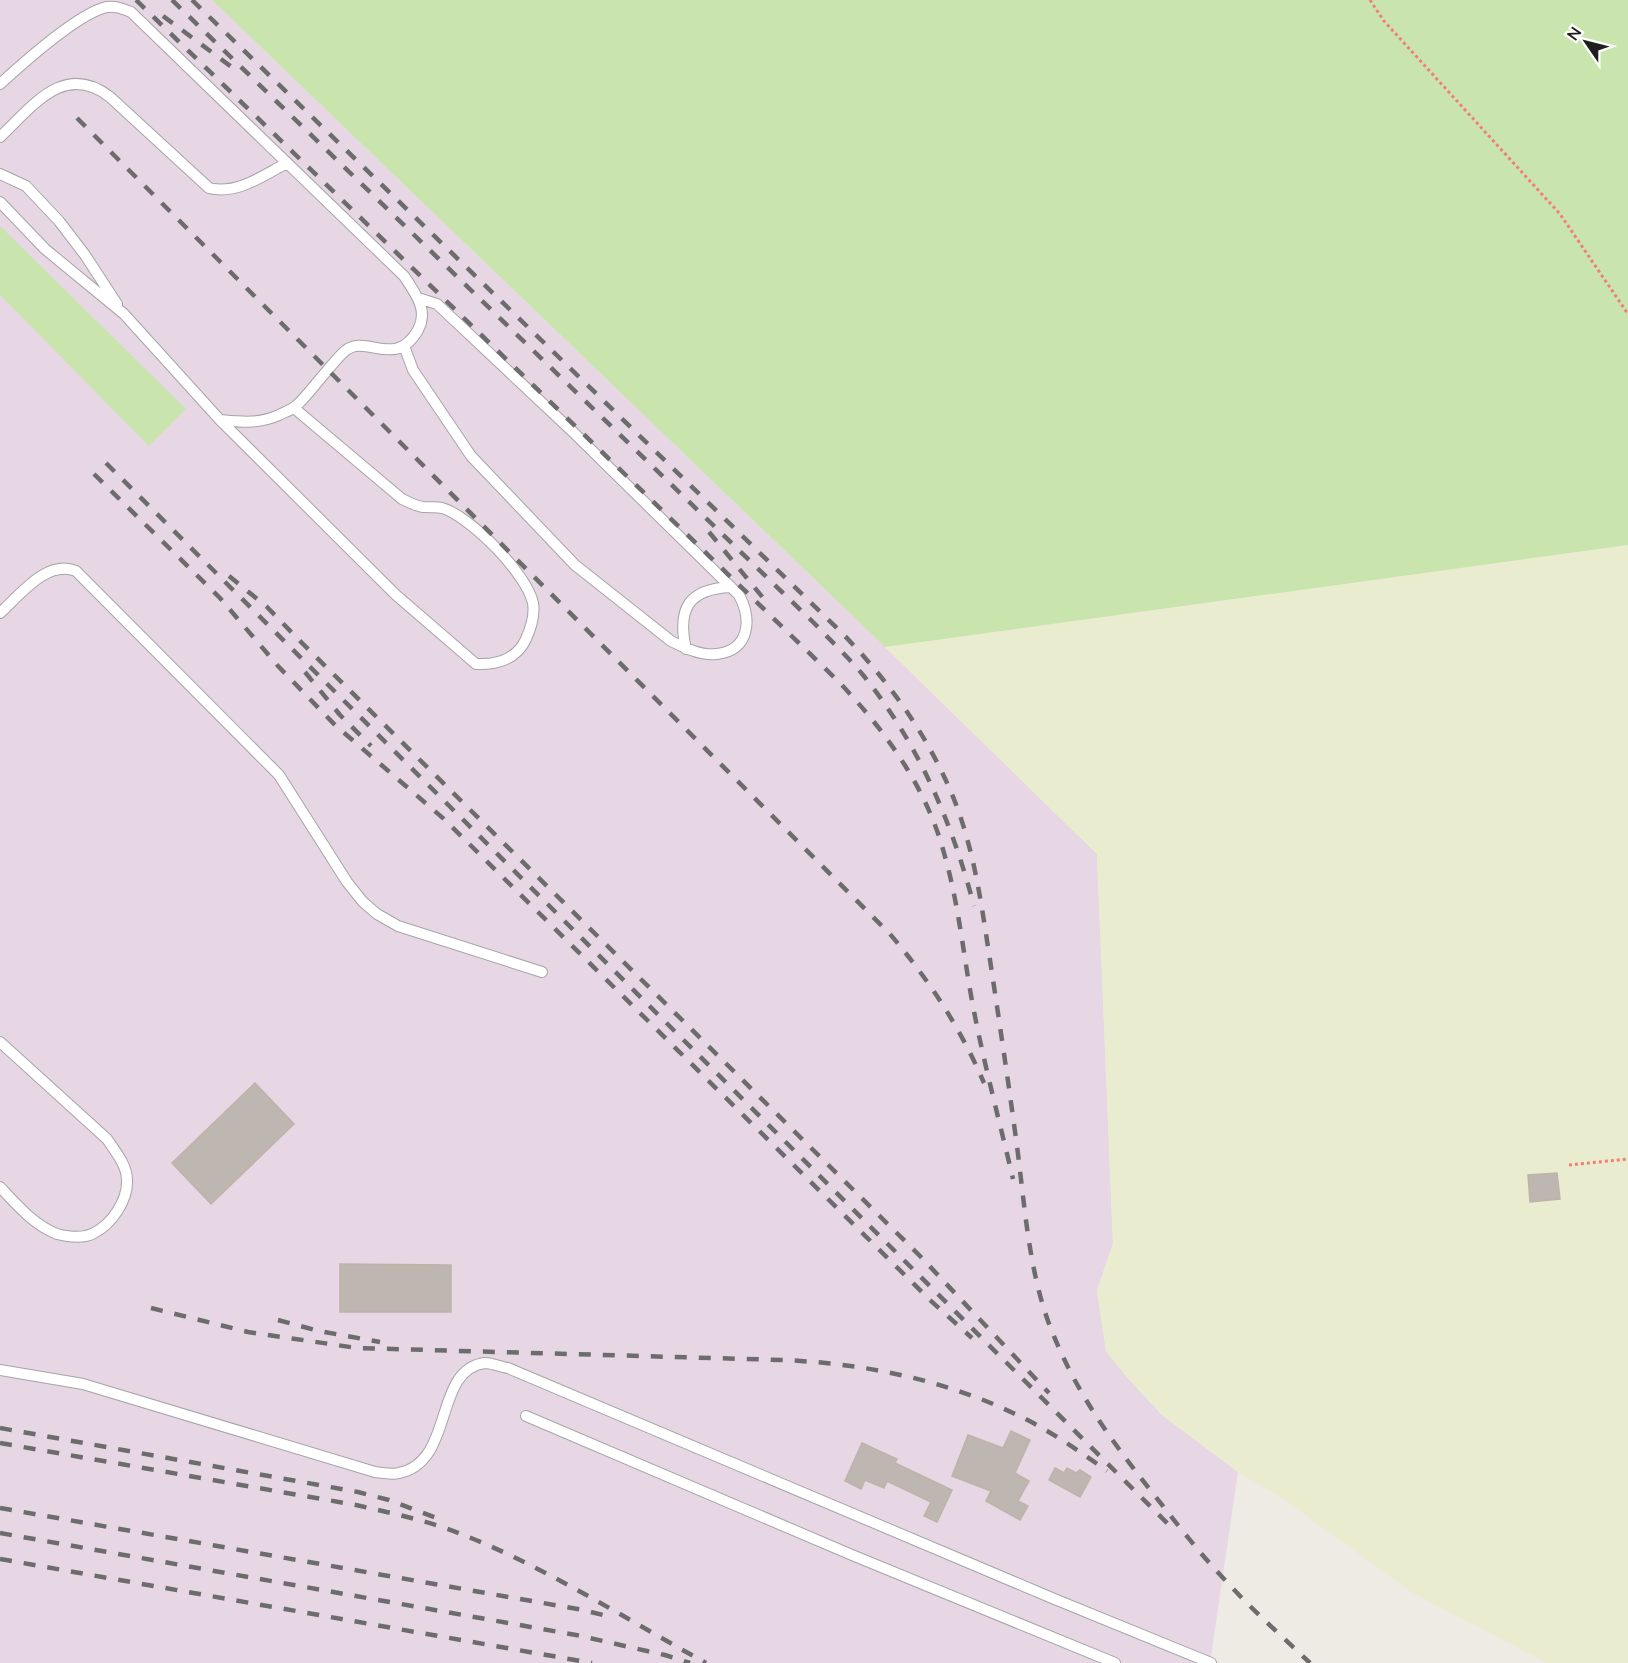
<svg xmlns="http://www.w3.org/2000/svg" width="1628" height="1663" font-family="Mulish,sans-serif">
	<rect width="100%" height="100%" fill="#eeebe4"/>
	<path fill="#e7d6e4" d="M0,0H212L885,647L1097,854L1113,1244L1097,1290L1106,1351L1127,1377L1162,1415L1238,1472L1210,1663H0Z"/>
	<path fill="#eaecd0" d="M1628,545V1663H1547L1414,1594L1283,1499L1238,1472L1162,1415L1127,1377L1106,1351L1097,1290L1113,1244L1097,854L885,647Z"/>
	<path fill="#c9e5ad" d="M212,0H1628V545L885,647Z
		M0,226L186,409L149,446L0,295Z"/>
	<path fill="#beb7b1" stroke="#bfb2a7" stroke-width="1.5" d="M255,1083L294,1124L211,1204L172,1163Z
		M1557,1173L1560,1199L1530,1202L1528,1175Z
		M340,1264L451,1265V1312H340Z
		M1011,1431L1030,1440L1015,1473L1029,1481L1018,1501L1028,1506L1020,1520L986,1501L991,1491L952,1476L968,1435L1003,1448Z
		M862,1443L897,1459L895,1463L952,1490L937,1522L924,1516L931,1502L887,1481L884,1488L865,1480L861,1489L845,1481Z
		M1055,1468L1064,1473L1067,1468L1076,1473L1080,1470L1091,1477L1080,1497L1049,1480Z"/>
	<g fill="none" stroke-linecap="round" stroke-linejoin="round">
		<defs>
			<path id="service" d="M0,84C23,63 75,17 103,8C113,5 121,8 131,12L404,276C415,293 429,310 418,330C395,370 366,333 345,351C338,357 332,365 326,372C316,383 307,396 296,406C291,410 285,412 279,415C259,424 242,422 221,420
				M0,137C32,107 64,61 110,97L209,188C237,195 262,176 287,163
				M0,174L26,186L59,221L85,255L117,304
				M0,202L45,249L124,314L220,420L396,595L476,664C497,665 517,659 526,639C531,628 535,615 533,603C527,574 470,516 442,508C436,507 429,507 423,507C416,506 408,502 402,499L294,408
				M404,346L413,370L471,456L575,565L671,641C685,648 701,656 717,654C750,650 752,619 739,595L573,432L437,304L418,298
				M0,613C20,595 47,559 76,571L279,775L347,882L363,902L377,914L398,926L542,972
				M686,649C677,609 688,589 731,587
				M0,1042L107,1139C115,1151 127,1165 127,1180C128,1200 112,1224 94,1233C83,1239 69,1237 57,1234C34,1225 17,1205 0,1187
				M0,1370L83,1384L375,1472C383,1473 392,1475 399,1473C455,1462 433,1369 485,1363C492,1363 501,1367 508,1368L1052,1598L1211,1663
				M526,1416L852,1555L1115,1663"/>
		</defs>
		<use href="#service" stroke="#a5a5a5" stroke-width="12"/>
		<path stroke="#f17f72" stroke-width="3" stroke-dasharray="3 3" stroke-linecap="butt" d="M1370,0L1384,21L1560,214L1628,314
			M1569,1165L1628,1159"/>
		<use href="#service" stroke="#fff" stroke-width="10"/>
		<path stroke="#6c6c6c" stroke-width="4.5" stroke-dasharray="12 12" stroke-linecap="butt" d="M136,0L837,680C884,729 926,786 944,853C958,901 963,951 972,1001C983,1060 999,1119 1013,1179
			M172,0L816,625C832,642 849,658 863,675C918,743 952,822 974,906
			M192,0L841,632C885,677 922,727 948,785C975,845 982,910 992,973C1001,1033 1010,1093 1018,1154C1025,1210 1029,1267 1048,1321C1073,1388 1107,1435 1151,1491C1175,1521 1199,1553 1226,1581C1252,1610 1282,1636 1310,1663
			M163,16L233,68
			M77,118L890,934C929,980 960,1027 984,1083
			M106,463L1170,1526
			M94,474L220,598L278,666L335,725L444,819L930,1300L972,1338
			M709,532L764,599
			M229,576L267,607L302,643L920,1256L1049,1393
			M305,672L340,715L371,746
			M151,1308L248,1332L357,1348L782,1360C860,1363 942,1379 1013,1413C1046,1428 1078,1450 1107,1471
			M278,1320L319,1331L380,1342
			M0,1428L358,1492L389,1500L442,1520
			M0,1443L356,1505C386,1512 416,1518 445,1528C535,1560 622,1617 706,1663
			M0,1508L583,1610L611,1617
			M0,1533L576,1635L665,1655L690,1663
			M0,1559L592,1663"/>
	</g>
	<g transform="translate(1586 42) rotate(305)" stroke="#ffffff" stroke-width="4.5" paint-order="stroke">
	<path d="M0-4.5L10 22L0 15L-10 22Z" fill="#1e1e1e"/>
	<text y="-9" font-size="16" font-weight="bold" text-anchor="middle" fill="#1e1e1e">N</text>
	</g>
</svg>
